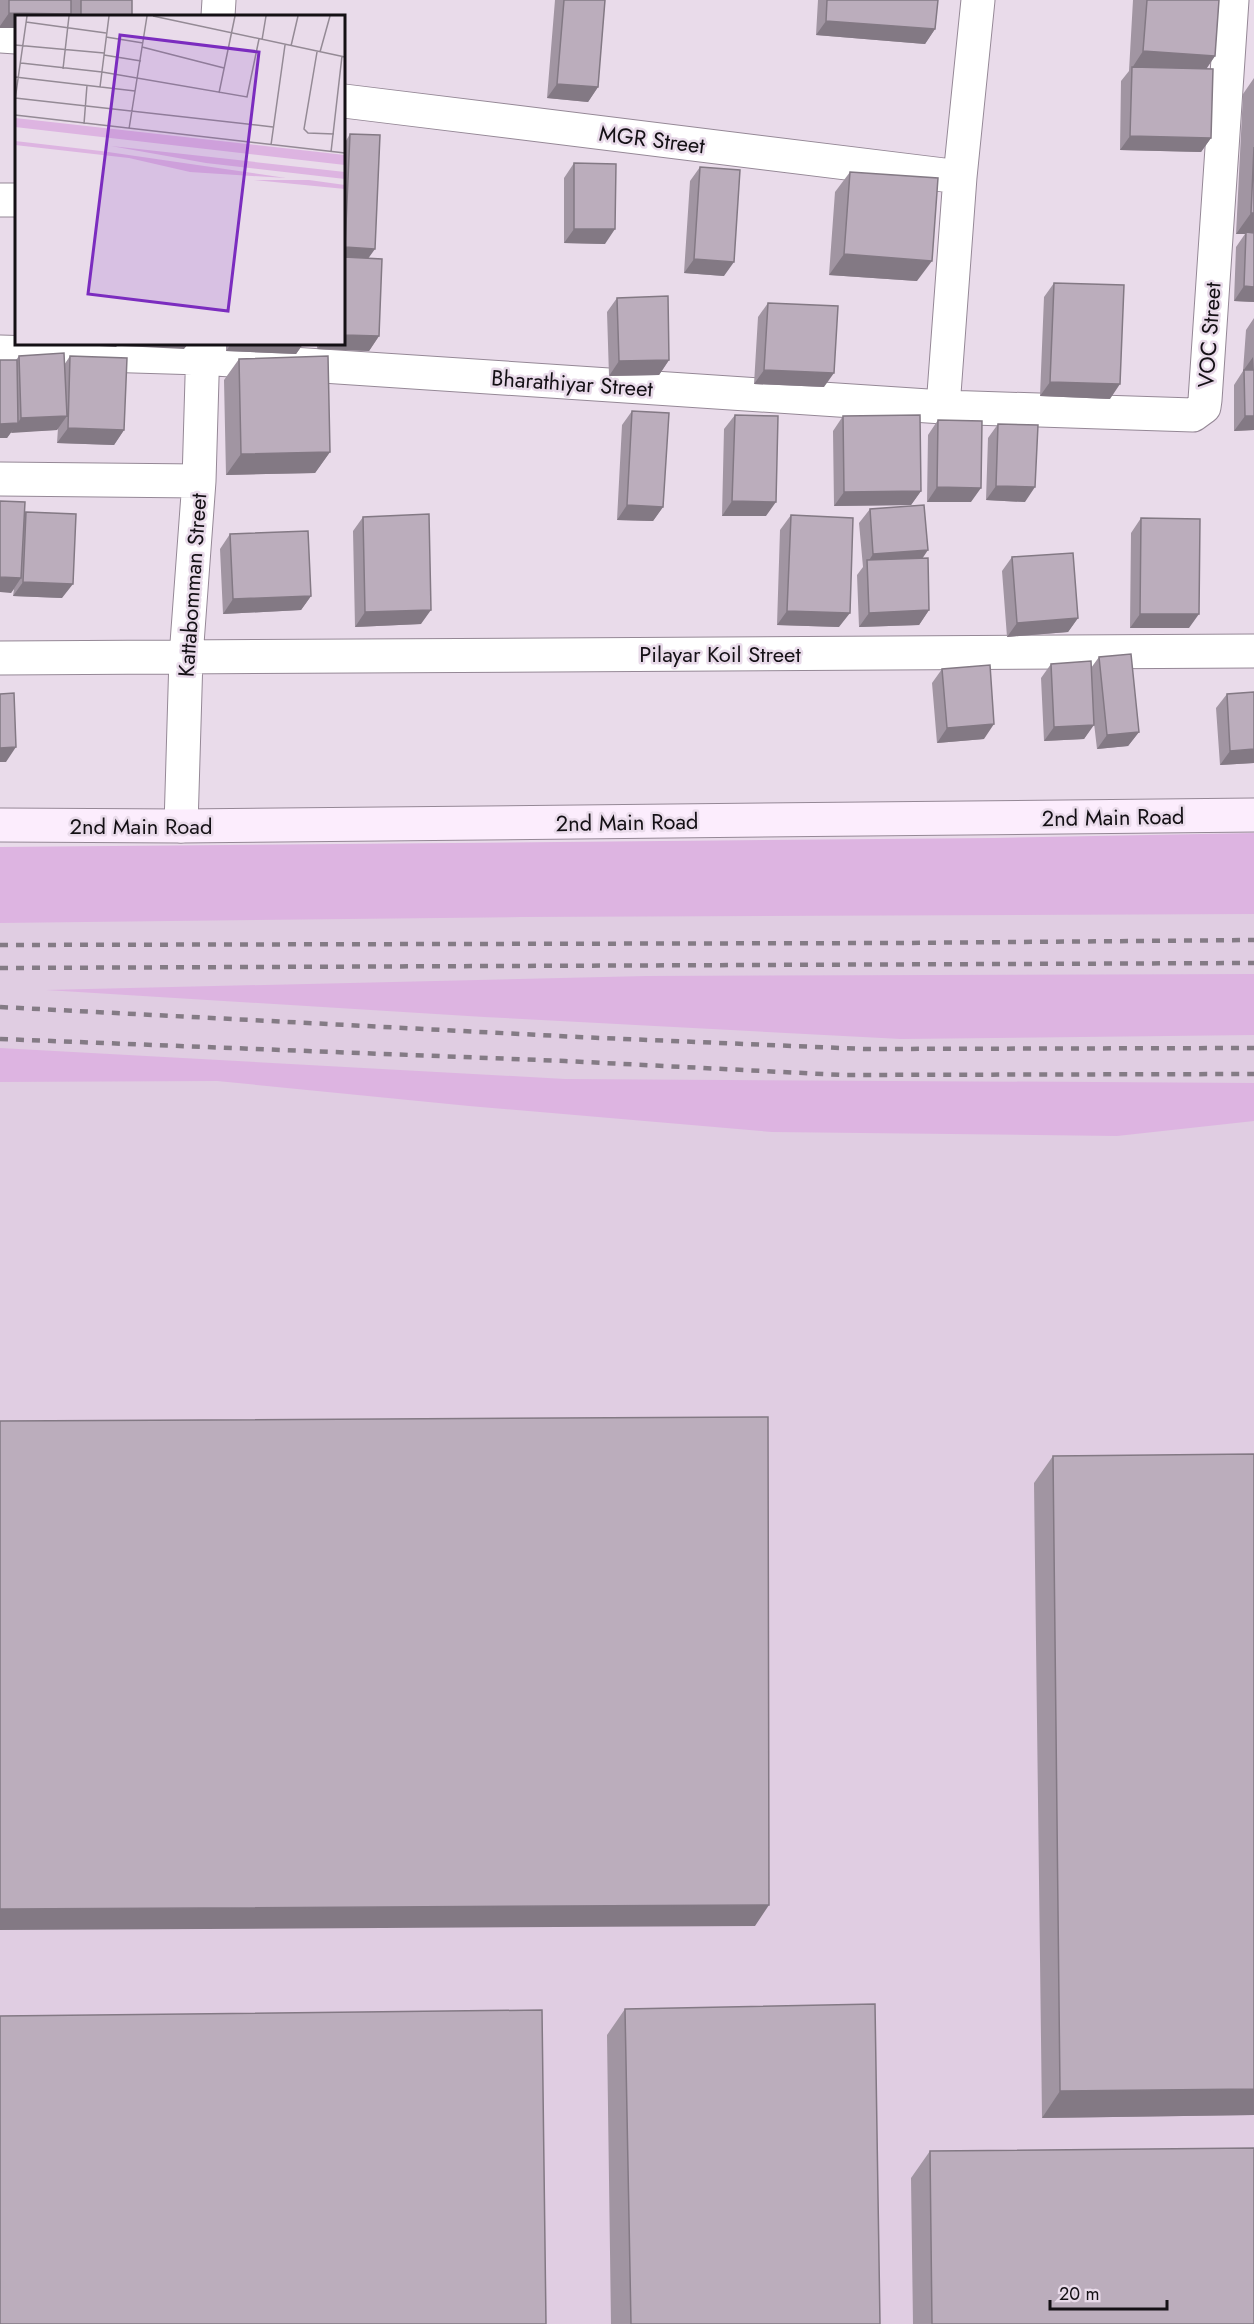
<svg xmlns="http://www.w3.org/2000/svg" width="1254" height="2324" font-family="Jost,sans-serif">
	<rect width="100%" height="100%" fill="#e9dbea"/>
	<path fill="#e0cde2" d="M1254,860V2324H0V871Z"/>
	<path fill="#ddb4e1" d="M1254,833V914L522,917L0,923V847L994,838Z
		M1254,974V1035L901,1039L484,1017L46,990L646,976Z
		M0,1048L565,1079L1254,1083V1121L1117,1136L772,1132L469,1106L217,1081L0,1082Z"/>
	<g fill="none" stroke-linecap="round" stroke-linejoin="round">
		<defs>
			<path id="street" d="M218,16L219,0
				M0,36L16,37
				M344,101L960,177
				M0,200H16
				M0,352L201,358L943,407L1193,415L1204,407L1205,400L1232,0
				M943,407L960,177L978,0
				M0,479L199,481
				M0,658L1254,651
				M181,826L186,657L199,481L203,344"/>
			<path id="secondary" d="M0,825L181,826L1254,815"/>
		</defs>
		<use href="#street" stroke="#958896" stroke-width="35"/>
		<use href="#secondary" stroke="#958896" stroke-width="35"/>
		<use href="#street" stroke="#fff" stroke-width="33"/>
		<use href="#secondary" stroke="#fcedfd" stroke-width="33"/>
		<path stroke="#847b85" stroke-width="4.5" stroke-dasharray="8 8" stroke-linecap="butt" d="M0,945L898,943L1254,940
			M0,968L1254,963
			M0,1007L578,1037L865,1049L1254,1048
			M0,1039L565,1061L842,1075L1254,1074"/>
	</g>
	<path fill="#a195a2" d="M0,0H132V16H71V14L0,28Z
		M555,0H605L598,87L588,102L547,98Z
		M818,0H938L935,29L925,44L816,35Z
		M1133,0H1219L1215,56L1206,68L1211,138L1201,152L1120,150L1121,81L1129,71Z
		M1254,78V302L1234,301L1236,247L1245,234H1236L1243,94Z
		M16,117V190L14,122Z
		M350,134L379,336L369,351L317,349V344H344V144Z
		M574,163L605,244L564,243V178Z
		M700,167L724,276L684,273L690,181Z
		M850,172L917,281L829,275L835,192Z
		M1054,283L1110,399L1040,396L1044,297Z
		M617,298L669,360L659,375L609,376L607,312Z
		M768,303L824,387L754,384L758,317Z
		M1254,318V430L1234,431V385L1243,371L1246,330Z
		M226,344H303L296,354L226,351Z
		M19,356L64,365L70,356L124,430L114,445L57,443L58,428L57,430L11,432L7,438L16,360Z
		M239,359L330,452L315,473L226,475L224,380Z
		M632,411L663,507L653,521L617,520L622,425Z
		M735,415L766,516H722L724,429Z
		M843,416L921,491L911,505L834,506L833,431Z
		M938,420L971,502H927L928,435Z
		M998,424L1025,502L986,500L988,438Z
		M870,509L922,558L929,610L919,625L859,627L857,575L863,567L859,523Z
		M26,512L62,598L13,596L14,589L11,593L24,515Z
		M791,515L839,627L777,625L780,530Z
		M363,517L421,624L355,627L353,531Z
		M1141,518L1189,628H1130L1131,533Z
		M230,534L311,596L301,610L223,614L220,549Z
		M1012,557L1078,618L1068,632L1007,637L1002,571Z
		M1099,657L1139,732L1128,746L1097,749L1094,723L1084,739L1044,741L1041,678L1051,664L1091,668Z
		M942,669L984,739L937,743L932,683Z
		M1254,692V763L1220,765L1216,708L1227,694Z
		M1053,1456L1254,2115L1042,2118L1034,1483Z
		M625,2009L880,2324H611L607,2035Z
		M930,2151L1254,2324H913L911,2178Z"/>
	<path fill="#837984" d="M9,13L71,14L69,16H16V28H0V26Z
		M826,21L935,29L925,44L816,35Z
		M1143,51L1215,56L1201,77L1132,68Z
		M557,84L598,87L588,102L547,98Z
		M1130,136L1211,138L1201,152L1120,150Z
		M1251,213H1254V235L1246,232L1245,234H1236Z
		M574,229H615L605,244L564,243Z
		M345,247L375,249L365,263L344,262V249Z
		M844,254L932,261L917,281L829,275Z
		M694,259L734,262L724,276L684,273Z
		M1244,286L1254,287V302L1234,301Z
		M344,335L379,336L369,351L317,349L321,344H344Z
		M65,344H119L116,347Z
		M124,344H188L184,349L122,346Z
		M231,344H303L296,354L226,351Z
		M1253,357L1254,372L1243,371Z
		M669,360L659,375L609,376L619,361Z
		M764,370L834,373L824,387L754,384Z
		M1050,382L1120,384L1110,399L1040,396Z
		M67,416L57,430L11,433L21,418Z
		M1245,416H1254V430L1234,431Z
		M18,423L7,438H0V424Z
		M68,428L124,430L114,445L57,443Z
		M330,452L315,473L226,475L241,454Z
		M996,486L1035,487L1025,502L986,500Z
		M937,487L981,488L971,502H927Z
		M921,491L911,505L834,506L844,492Z
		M732,501L776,502L766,516H722Z
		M627,505L663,507L653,521L617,520Z
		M928,550L918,565L868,562L873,554Z
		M0,577L21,578L11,593L0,592Z
		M23,582L73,584L62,598L13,596Z
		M311,596L301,610L223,614L233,599Z
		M431,610L421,624L355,627L365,612Z
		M929,610L919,625L859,627L869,613Z
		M787,611L850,613L839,627L777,625Z
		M1140,614H1199L1189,628H1130Z
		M1078,618L1068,632L1007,637L1017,623Z
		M994,724L984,739L937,743L947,728Z
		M1094,725L1084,739L1044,741L1054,727Z
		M1139,732L1128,746L1097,749L1107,735Z
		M16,747L6,762H0V748Z
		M1254,749V763L1220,765L1230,751Z
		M769,1905L755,1926L0,1930V1909Z
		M1254,2089V2115L1042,2118L1060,2091Z"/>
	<path fill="#bbadbc" stroke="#837984" stroke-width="1.5" d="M9,0H71V14L9,13Z
		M81,0H132V16H81Z
		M564,0H605L598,87L557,84Z
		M827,0H938L935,29L826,21Z
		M1147,0H1219L1215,56L1143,51Z
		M1132,67L1213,69L1211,138L1130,136Z
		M350,134L380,135L375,249L345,247Z
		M1254,147V213H1251Z
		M574,163L616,164L615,229H574Z
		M700,167L740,170L734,262L694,259Z
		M850,172L938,178L932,261L844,254Z
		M1246,232L1254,233V287L1244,286Z
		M344,257L382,259L379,336L344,335Z
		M1054,283L1124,285L1120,384L1050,382Z
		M668,296L669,360L619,361L617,298Z
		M768,303L838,306L834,373L764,370Z
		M64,353L67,416L21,418L19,356Z
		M70,356L127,358L124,430L68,428Z
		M328,356L330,452L241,454L239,359Z
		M0,360H17L18,423L0,424Z
		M1244,370H1254V416H1245Z
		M632,411L669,413L663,507L627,505Z
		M735,415L778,416L776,502L732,501Z
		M920,415L921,491L844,492L843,416Z
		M938,420L982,421L981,488L937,487Z
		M998,424L1038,425L1035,487L996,486Z
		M0,501L25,502L21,578L0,577Z
		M924,505L928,550L873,554L870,509Z
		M26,512L76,514L73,584L23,582Z
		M429,514L431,610L365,612L363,517Z
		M791,515L853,518L850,613L787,611Z
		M1141,518L1200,519L1199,614H1140Z
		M308,531L311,596L233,599L230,534Z
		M1073,553L1078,618L1017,623L1012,557Z
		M928,558L929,610L869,613L867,560Z
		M1131,654L1139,732L1107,735L1099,657Z
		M1091,661L1094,725L1054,727L1051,664Z
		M990,665L994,724L947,728L942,669Z
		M1254,692V749L1230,751L1227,694Z
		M14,693L16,747L0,748V694Z
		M768,1417L769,1905L0,1909V1421Z
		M1254,1454V2089L1060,2091L1053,1456Z
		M875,2004L880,2324H631L625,2009Z
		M542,2010L546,2324H0V2016Z
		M1254,2148V2324H932L930,2151Z"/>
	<g text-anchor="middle" stroke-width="5" stroke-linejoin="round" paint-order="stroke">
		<g font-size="22" fill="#141015" stroke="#e9dbea">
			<text transform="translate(652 139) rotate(7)" y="8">MGR Street</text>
			<text transform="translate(1209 335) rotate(-86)" y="8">VOC Street</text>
			<text transform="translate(572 383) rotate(4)" y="8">Bharathiyar Street</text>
			<text transform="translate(192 585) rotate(-86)" y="8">Kattabomman Street</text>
			<text x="720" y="662">Pilayar Koil Street</text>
			<text transform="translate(1113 817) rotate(-1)" y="8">2nd Main Road</text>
			<text transform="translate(627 822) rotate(-1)" y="8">2nd Main Road</text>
			<text x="141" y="834">2nd Main Road</text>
		</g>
	</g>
	<g transform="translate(15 15)">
		<rect width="330" height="330" fill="#e9dbea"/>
		<path d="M0,103L330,140V150L0,112ZM0,126L86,136L271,163L175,157L114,143L0,130ZM96,131L330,157V164L191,148Z" fill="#ddb4e1"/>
		<path d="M239,165H294L330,170V174Z" fill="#ddb4e1"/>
		<path fill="none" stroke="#948a95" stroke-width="1.5" d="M138,1L330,42M11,7L91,18M91,22L128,28M247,25L251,1M0,30L89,38M276,31L283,1M127,32L209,53M302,37L289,114L293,118L319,119M305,37L315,1M89,40L126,46M6,48L87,57L232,82L244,24M48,54L54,1M0,62L120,76M85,72L94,1M204,78L220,1M0,83L258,112M0,85L12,1M0,100L330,138M69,109L72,70M114,114L132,1M256,130L270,30M316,137L327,41"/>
		<path fill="#7b2cbf" fill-opacity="0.15" stroke="#7b2cbf" stroke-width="3" d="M105,20L244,37L213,296L73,279Z"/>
		<rect width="330" height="330" fill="none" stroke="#141015" stroke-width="3"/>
	</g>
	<path d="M1050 2300v9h117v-9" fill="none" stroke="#141015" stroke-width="3"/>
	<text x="1059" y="2300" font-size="18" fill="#141015" stroke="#e9dbea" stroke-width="4.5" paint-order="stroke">20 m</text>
</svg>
